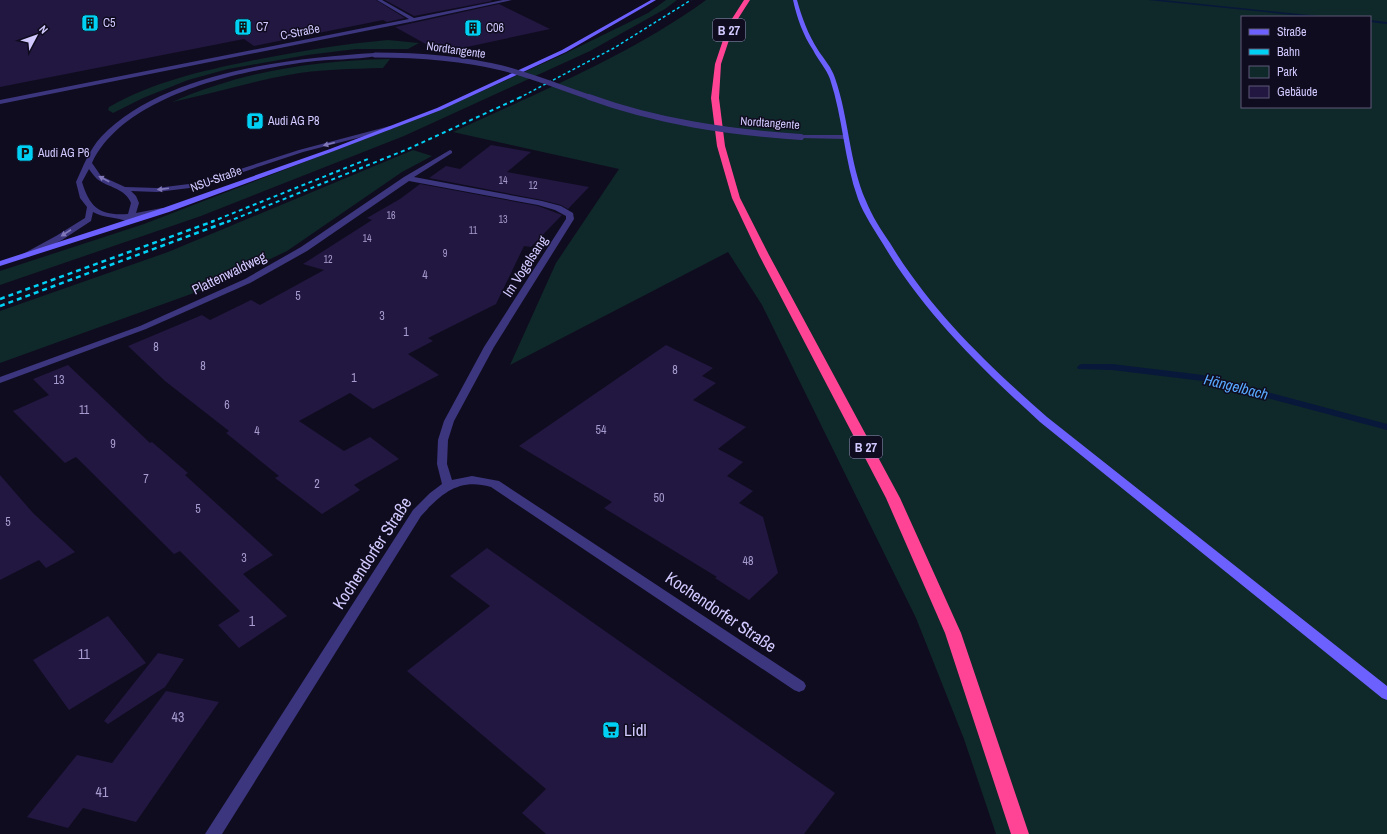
<svg xmlns="http://www.w3.org/2000/svg" width="1387" height="834" font-family="'Archivo Narrow',sans-serif">
	<rect width="100%" height="100%" fill="#100c1f"/>
	<path fill="#0f2829" fill-rule="evenodd" d="M666,0H677L665,9L590,51L404,136L201,216L0,285V271L144,224L442,109L562,55L648,13Z
		M706,0H1387V834H996L964,739L916,618L762,305L728,252L510,365L556,263L619,169L453,132C539,92 629,56 706,0ZM1242,17H1370V107H1242Z
		M388,40L419,43L408,49H356L307,55L228,69L188,80L143,98L113,113L108,110L109,107C153,82 201,71 250,61C296,52 341,44 388,40Z
		M390,59L383,68C351,69 319,69 288,75C249,82 211,94 172,102C244,71 311,61 390,59Z
		M413,150L432,156L402,172L287,251L216,285L0,363V311L168,252Z"/>
	<g fill="none" stroke-linecap="round" stroke-linejoin="round">
		<path fill="#08183b" fill-rule="evenodd" d="M1148,0H1163L1328,17H1312Z
			M1370,20L1387,22V24L1370,22Z
			M1081,364H1112L1203,375L1387,424V430L1203,381L1112,370L1078,369L1077,367Z"/>
	</g>
	<path fill="#221740" d="M0,0H376L405,18L387,22L383,20L254,46L244,39L0,87Z
		M385,0H491L492,1L414,16Z
		M499,4L550,29L453,50L433,48L395,27Z
		M491,145L531,152L507,172L589,187L568,209L561,205L542,200L429,178L446,166L460,169Z
		M420,184L538,206L562,215L531,247L524,246L496,304L428,338L433,341L408,354L439,375L373,409L350,393L299,421L344,451L370,437L399,459L354,485L360,490L322,514L275,478L279,476L226,433L229,431L165,381L128,346L202,315L210,320L251,300L260,305L324,270L303,264L372,220L367,218L400,199Z
		M666,345L713,368L702,376L716,383L693,400L746,427L718,449L743,462L727,476L753,491L739,503L763,517L778,573L749,600L715,578L717,577L604,508L612,502L519,446Z
		M68,365L150,443L152,442L188,473L185,475L273,555L243,574L287,616L239,648L218,625L240,611L180,551L174,554L76,457L65,463L13,411L49,395L33,379Z
		M0,475L33,513L75,552L46,568L39,560L0,580Z
		M487,548L835,793L804,834H546L522,813L546,789L407,671L490,606L450,576Z
		M108,616L146,663L69,710L33,660Z
		M158,653L184,659L165,687L108,724L104,721Z
		M166,691L219,702L136,822L83,808L68,828L27,817L77,755L112,763Z"/>
	<g fill="none" stroke-linecap="round" stroke-linejoin="round">
		<path fill="#3c367f" fill-rule="evenodd" d="M377,0H382L414,18L503,0H512L415,21L0,104V100L409,19Z
			M375,53L377,54V56C354,60 330,59 307,62C239,71 124,95 92,163L101,176L125,187L157,188L197,183L299,150L390,126L392,127V129L303,152L198,187L157,192L131,191L136,196L139,203L136,213L162,208L166,210L162,212L133,218L126,221C116,217 104,218 93,212L91,221L62,240L28,257H22L21,255L56,236L85,218L87,207L80,198L76,182C83,167 89,150 101,137C163,72 290,58 375,53ZM89,169C91,172 94,176 97,179C109,188 125,188 131,203L128,214C100,216 90,208 82,182Z
			M801,135H845L848,137L845,139L799,138L798,137Z
			M450,150L452,151V153L414,177L542,201L561,206L573,213L574,219L494,347L454,421L448,440L447,464L452,480L472,476L499,481L804,682L806,686L804,690L799,692L794,690L491,487C459,478 442,493 421,516L222,834H205L413,510L430,493L442,484L437,464L438,440L444,421L484,347L566,219V216L555,210L538,205L409,181L307,251L250,283L146,329L0,383V377L140,326L245,279L301,247L404,177Z"/>
		<path fill="#6c60ff" fill-rule="evenodd" d="M651,0H656L566,52L441,110L334,151L169,212L0,266V261L163,208L330,149L437,108L562,50Z
			M793,0H797C802,18 808,34 818,50C824,59 832,68 835,78C849,118 849,162 866,201C872,216 881,230 890,243C931,311 988,365 1047,417L1387,686V700L1382,698L1040,422C981,368 924,313 883,244C874,229 864,215 858,199C844,160 843,118 830,79C826,68 818,60 813,50C803,35 797,18 793,0Z"/>
		<path fill="#ff4495" fill-rule="evenodd" d="M744,0H750L734,25L721,64L719,98L725,146L740,198L769,255L900,498L961,633L1029,834H1011L945,633L886,498L759,255L732,198L717,146L711,98L715,64L728,25Z"/>
		<path stroke="#00d0f4" stroke-width="1.5" stroke-dasharray="3 2.5" stroke-linecap="butt" d="M519,98L614,48L691,0"/>
		<path stroke="#00d0f4" stroke-width="2" stroke-dasharray="4 3.5" stroke-linecap="butt" d="M211,222L368,159
			M227,222L408,149L521,97"/>
		<path stroke="#00d0f4" stroke-width="2.5" stroke-dasharray="5 4" stroke-linecap="butt" d="M0,299L214,221
			M0,306L229,221"/>
		<path stroke="#3c367f" stroke-width="5" d="M375,55C418,55 460,58 502,68C533,76 562,88 592,98"/>
		<path stroke="#3c367f" stroke-width="6" d="M589,97C658,122 728,132 801,137"/>
	</g>
	<defs><path id="oneway-solid" d="M-6-.8H1V-3.2L6.5 0L1 3.2V.8H-6Z"/></defs>
	<g fill="#8078b9">
		<use href="#oneway-solid" transform="translate(329 144) rotate(165)"/>
		<use href="#oneway-solid" transform="translate(104 179) rotate(-152)"/>
		<use href="#oneway-solid" transform="translate(163 189) rotate(173)"/>
		<use href="#oneway-solid" transform="translate(66 233) rotate(147)"/>
	</g>
	<defs>
		<symbol id="building-square" viewBox="-11 -11 22 22"><rect x="-9" y="-9" width="18" height="18" rx="4" fill="#00d0f4" stroke="#100c1f"/><path d="M-4-6H4V6H1V3H-1V6H-4ZM-2.5-4.3h1.7v1.8h-1.7ZM.8-4.3h1.7v1.8H.8ZM-2.5-1h1.7V.8h-1.7ZM.8-1h1.7V.8H.8Z" fill="#111"/></symbol>
		<symbol id="parking-square" viewBox="-11 -11 22 22"><rect x="-9" y="-9" width="18" height="18" rx="4" fill="#00d0f4" stroke="#100c1f"/><path d="M-3.5-5.5H1a3.5 3.5 0 0 1 0 7H-1V5.5H-3.5ZM-1-3.4V-.6H.8a1.4 1.4 0 0 0 0-2.8Z" fill="#111"/></symbol>
		<symbol id="supermarket-square" viewBox="-11 -11 22 22"><rect x="-9" y="-9" width="18" height="18" rx="4" fill="#00d0f4" stroke="#100c1f"/><path d="M-6-5.5h2.5l.6 2H6L4.5 2H-2.5L-4.4-4H-6ZM-1.5 3.2a1.3 1.3 0 1 0 .1 0ZM3 3.2a1.3 1.3 0 1 0 .1 0Z" fill="#111"/></symbol>
	</defs>
	<g fill-rule="evenodd">
		<use href="#building-square" x="80" y="13" width="20" height="20"/>
		<use href="#building-square" x="233" y="17" width="20" height="20"/>
		<use href="#building-square" x="463" y="18" width="20" height="20"/>
		<use href="#parking-square" x="245" y="111" width="20" height="20"/>
		<use href="#parking-square" x="15" y="143" width="20" height="20"/>
		<use href="#supermarket-square" x="601" y="720" width="20" height="20"/>
	</g>
	<g text-anchor="middle" stroke-width="3" stroke-linejoin="round" paint-order="stroke">
		<g font-size="10" fill="#a69ccf">
			<text x="503" y="184">14</text>
			<text x="533" y="189">12</text>
			<text x="391" y="219">16</text>
			<text x="503" y="223">13</text>
			<text x="473" y="234">11</text>
			<text x="367" y="242">14</text>
			<text x="445" y="257">9</text>
			<text x="328" y="263">12</text>
		</g>
		<g font-size="12" fill="#d2c9ff" stroke="#100c1f" text-anchor="start">
			<text x="103" y="27">C5</text>
			<text x="256" y="31">C7</text>
			<text x="486" y="32">C06</text>
			<text x="268" y="125">Audi AG P8</text>
			<text x="38" y="157">Audi AG P6</text>
		</g>
		<g font-size="12" fill="#d2c9ff" stroke="#100c1f">
			<text transform="translate(300 32) rotate(-11)" y="4">C-Straße</text>
			<text transform="translate(456 50) rotate(8)" y="4">Nordtangente</text>
			<text transform="translate(770 123) rotate(4)" y="4">Nordtangente</text>
			<text transform="translate(216 179) rotate(-20)" y="4">NSU-Straße</text>
		</g>
		<g font-size="12" fill="#a69ccf">
			<text x="425" y="279">4</text>
			<text x="298" y="300">5</text>
			<text x="382" y="320">3</text>
			<text x="406" y="336">1</text>
			<text x="156" y="351">8</text>
			<text x="203" y="370">8</text>
			<text x="675" y="374">8</text>
			<text x="354" y="382">1</text>
			<text x="59" y="384">13</text>
			<text x="227" y="409">6</text>
			<text x="84" y="414">11</text>
			<text x="601" y="434">54</text>
			<text x="257" y="435">4</text>
			<text x="113" y="448">9</text>
			<text x="146" y="483">7</text>
			<text x="317" y="488">2</text>
			<text x="659" y="502">50</text>
			<text x="198" y="513">5</text>
			<text x="8" y="526">5</text>
			<text x="244" y="562">3</text>
			<text x="748" y="565">48</text>
		</g>
		<g fill="#100c1f" stroke="#9890bc" stroke-width="1">
			<rect x="713" y="19" width="32" height="22" rx="3"/>
			<rect x="850" y="436" width="32" height="22" rx="3"/>
		</g>
		<g font-size="13" font-weight="bold" fill="#d2c9ff">
			<text x="729" y="35">B 27</text>
			<text x="866" y="452">B 27</text>
		</g>
		<g font-size="14" fill="#d2c9ff" stroke="#100c1f">
			<text transform="translate(525 266) rotate(-57)" y="5">Im Vogelsang</text>
			<text transform="translate(229 273) rotate(-26)" y="5">Plattenwaldweg</text>
		</g>
		<g font-size="14" fill="#a69ccf">
			<text x="252" y="626">1</text>
			<text x="84" y="659">11</text>
			<text x="178" y="722">43</text>
			<text x="102" y="797">41</text>
		</g>
		<g font-size="15" font-style="italic" fill="#57a9ff" stroke="#100c1f">
			<text transform="translate(1236 387) rotate(14)" y="5">Hängelbach</text>
		</g>
		<g font-size="17" fill="#d2c9ff" stroke="#100c1f">
			<text transform="translate(372 553) rotate(-57)" y="6">Kochendorfer Straße</text>
			<text transform="translate(721 612) rotate(34)" y="6">Kochendorfer Straße</text>
		</g>
		<g font-size="17" fill="#d2c9ff" stroke="#100c1f" text-anchor="start">
			<text x="624" y="736">Lidl</text>
		</g>
	</g>
	<rect x="1241" y="16" width="130" height="92" fill="#100c1f" stroke="#5e5879"/>
	<rect x="1249" y="29" width="20" height="6" fill="#6c60ff" stroke="#5e5879"/>
	<text x="1277" y="36" font-size="12" fill="#d2c9ff">Straße</text>
	<rect x="1249" y="49" width="20" height="6" fill="#00d0f4" stroke="#5e5879"/>
	<text x="1277" y="56" font-size="12" fill="#d2c9ff">Bahn</text>
	<rect x="1249" y="66" width="20" height="12" fill="#0f2829" stroke="#5e5879"/>
	<text x="1277" y="76" font-size="12" fill="#d2c9ff">Park</text>
	<rect x="1249" y="86" width="20" height="12" fill="#221740" stroke="#5e5879"/>
	<text x="1277" y="96" font-size="12" fill="#d2c9ff">Gebäude</text>
	<g transform="translate(36 36) rotate(49)" stroke="#100c1f" stroke-width="3" paint-order="stroke">
	<path d="M0-3L7 15L0 10L-7 15Z" fill="#d2c9ff"/>
	<text y="-6" font-size="11" font-weight="bold" text-anchor="middle" fill="#d2c9ff">N</text>
	</g>
</svg>
